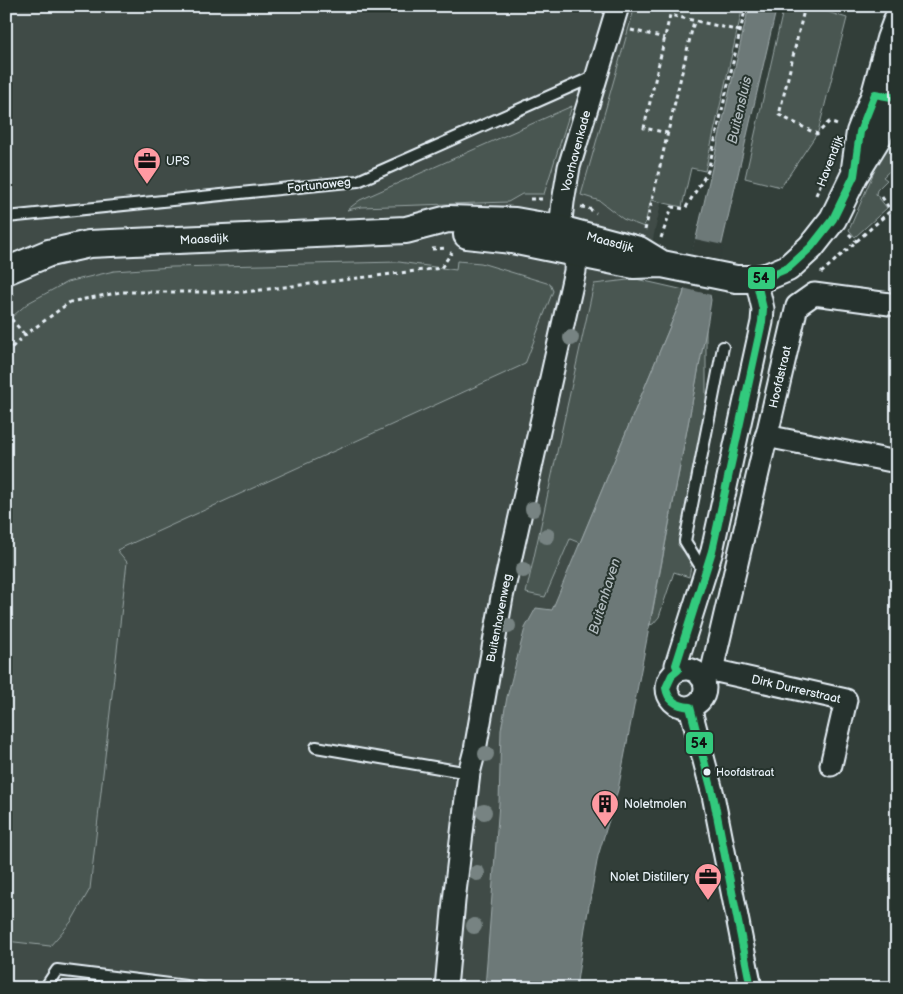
<svg xmlns="http://www.w3.org/2000/svg" width="903" height="994" font-family="'Balsamiq Sans',sans-serif">
	<rect width="100%" height="100%" fill="#323e39"/>
	<filter id="ink" filterUnits="userSpaceOnUse"><feTurbulence type="fractalNoise" baseFrequency=".02" numOctaves="2"/><feDisplacementMap in="SourceGraphic" scale="10" xChannelSelector="R" yChannelSelector="G"/><feConvolveMatrix kernelMatrix="1 2 1 2 8 2 1 2 1" color-interpolation-filters="sRGB"/></filter>
	<g filter="url(#ink)">
		<path fill="#3f4b46" d="M6,6H707L620,381L536,988H6Z"/>
		<path fill="#495651" stroke="#98a4a4" d="M635,6H743L705,171L691,168L682,207L651,200L644,227L623,219L600,201L581,195Z
			M784,6H808L847,18L818,132L781,187L745,178Z
			M572,106L544,194H522L508,202L361,207L347,210L360,200Z
			M897,129V164L883,177L887,180L877,190L876,194L887,208L855,237L849,230L889,137Z
			M457,261L481,263L550,284L553,291L525,364L117,550L127,562L90,889L71,922L50,946L6,941V322L28,303L67,282L114,271L172,267L399,262L456,270Z
			M636,279L684,290L683,295L580,543L570,539L545,597L526,593L594,284Z
			M706,329V408L678,545L692,561L689,577L674,572L659,617L653,624L650,625Z"/>
		<path fill="#6d7978" stroke="#9ea9ab" d="M749,6H777L710,295L711,300L708,320L618,790L598,856L585,928L576,988H485L499,803L501,730L507,697L525,628L536,608L552,610L683,295Z"/>
		<path fill="#323e39" d="M695,239L723,245L711,295L683,288Z"/>
		<g fill="none" stroke-linecap="round" stroke-linejoin="round">
			<defs>
				<path id="service" d="M7,217L358,181L597,75
					M704,572L685,541L723,347
					M316,747L469,773
					M45,988L57,970L202,988"/>
				<path id="minor" d="M766,436L897,462
					M667 688a19 19 0 1 1 38 0a19 19 0 1 1-38 0Z
					M678,670L676,665L712,551L762,322L763,309L756,279
					M712,670L846,700L831,765
					M701,677L712,670L797,306L814,294L897,305
					M690,707L713,795L751,988
					M446,988L454,901L469,773L475,750L502,597L575,271L576,252L560,229L563,202L569,167L618,6"/>
				<path id="tertiary" d="M855,168L860,132L875,94L890,39L897,20
					M467,235L512,240L634,265L662,264L736,279H756L769,276L788,268L811,247L833,219L854,176L878,137L893,97L897,81
					M6,271L49,253L89,244L406,230L448,219L515,221L560,229L639,250L662,264"/>
			</defs>
			<use href="#service" stroke="#e8f1f8" stroke-width="14"/>
			<use href="#minor" stroke="#e8f1f8" stroke-width="25"/>
			<use href="#tertiary" stroke="#e8f1f8" stroke-width="30"/>
			<path stroke="#e8f1f8" stroke-width="3" stroke-dasharray="4 4" stroke-linecap="butt" d="M805,6L779,115L817,134L829,122L840,126
				M819,6L841,11L842,6
				M631,30L665,38
				M668,133L644,128L670,15L740,31
				M816,195L832,157
				M882,197L891,211
				M530,199H543
				M581,207L588,208L596,213
				M645,230L694,21
				M849,234L857,242
				M661,238L672,207L685,209L708,171L746,6
				M432,249L448,248
				M821,273L897,205
				M6,298L14,294
				M6,313L25,335
				M6,353L25,335L70,302L121,292H244L441,268L452,252"/>
			<use href="#service" stroke="#26332d" stroke-width="10"/>
			<use href="#minor" stroke="#26332d" stroke-width="21"/>
			<use href="#tertiary" stroke="#26332d" stroke-width="26"/>
			<defs>
				<path id="bus-1" d="M751,988L713,795L690,707C677,706 668,701 666,688L672,675L678,670L676,665L712,551L762,322L763,309L756,279L769,276L788,268L811,247L833,219L854,176L860,132L875,94L897,98"/>
			</defs>
			<use href="#bus-1" stroke="#26332d" stroke-width="11"/>
			<use href="#bus-1" stroke="#33ca7d" stroke-width="8"/>
		</g>
		<g fill="#778382">
			<circle cx="571" cy="338" r="8"/>
			<circle cx="533" cy="509" r="8"/>
			<circle cx="547" cy="536" r="8"/>
			<circle cx="523" cy="570" r="8"/>
			<circle cx="508" cy="626" r="8"/>
			<circle cx="486" cy="754" r="8"/>
			<circle cx="484" cy="812" r="8"/>
			<circle cx="477" cy="873" r="8"/>
			<circle cx="474" cy="926" r="8"/>
		</g>
	</g>
	<defs>
		<symbol id="office-pin" viewBox="-11 -11 22 30"><path d="M0 17L-7.5 6A9.5 9.5 0 1 1 7.5 6Z" fill="#ff9aa2" stroke="#26332d"/><path d="M-6-3h4V-5.5h4V-3h4V5H-6ZM-1-4.5V-3h2v-1.5ZM-6 0V1H6V0Z" fill="#111"/></symbol>
		<symbol id="building-pin" viewBox="-11 -11 22 30"><path d="M0 17L-7.5 6A9.5 9.5 0 1 1 7.5 6Z" fill="#ff9aa2" stroke="#26332d"/><path d="M-4-6H4V6H1V3H-1V6H-4ZM-2.5-4.3h1.7v1.8h-1.7ZM.8-4.3h1.7v1.8H.8ZM-2.5-1h1.7V.8h-1.7ZM.8-1h1.7V.8H.8Z" fill="#111"/></symbol>
	</defs>
	<g fill-rule="evenodd">
		<use href="#office-pin" x="131" y="145" width="32" height="43"/>
		<use href="#building-pin" x="589" y="788" width="32" height="43"/>
		<use href="#office-pin" x="692" y="861" width="32" height="43"/>
	</g>
	<circle fill="#e8f1f8" stroke="#26332d" stroke-width="2" cx="707" cy="772" r="4.5"/>
	<g text-anchor="middle" stroke-width="4" stroke-linejoin="round" paint-order="stroke">
		<g font-size="11" fill="#e8f1f8" stroke="#26332d" text-anchor="start">
			<text x="716" y="776">Hoofdstraat</text>
		</g>
		<g font-size="12" fill="#e8f1f8" stroke="#26332d">
			<text transform="translate(576 151) rotate(-75)" y="4">Voorhavenkade</text>
			<text transform="translate(830 161) rotate(-69)" y="4">Havendijk</text>
			<text transform="translate(319 185) rotate(-6)" y="4">Fortunaweg</text>
			<text transform="translate(204 239) rotate(-3)" y="4">Maasdijk</text>
			<text transform="translate(610 242) rotate(15)" y="4">Maasdijk</text>
			<text transform="translate(780 377) rotate(-77)" y="4">Hoofdstraat</text>
			<text transform="translate(499 618) rotate(-79)" y="4">Buitenhavenweg</text>
			<text transform="translate(796 689) rotate(13)" y="4">Dirk Durrerstraat</text>
		</g>
		<g font-size="12" fill="#e8f1f8" stroke="#26332d" text-anchor="start">
			<text x="166" y="165">UPS</text>
			<text x="624" y="808">Noletmolen</text>
			<text x="689" y="881" text-anchor="end">Nolet Distillery</text>
		</g>
		<g font-size="14" font-style="italic" fill="#b1bbbe" stroke="#26332d">
			<text transform="translate(739 110) rotate(-77)" y="5">Buitensluis</text>
			<text transform="translate(604 596) rotate(-73)" y="5">Buitenhaven</text>
		</g>
	</g>
	<g stroke="#26332d" stroke-width="2">
		<rect x="747" y="266" width="29" height="24" rx="5" fill="#33ca7d"/>
		<rect x="685" y="731" width="29" height="24" rx="5" fill="#33ca7d"/>
	</g>
	<g font-size="14" text-anchor="middle" font-weight="bold" fill="#111">
		<text x="761" y="283">54</text>
		<text x="699" y="748">54</text>
	</g>
	<rect width="903" height="994" fill="none" stroke="#26332d" stroke-width="25"/>
	<rect x="12" y="12" width="878" height="969" fill="none" stroke="#e8f1f8" stroke-width="2" filter="url(#ink)"/>
</svg>
